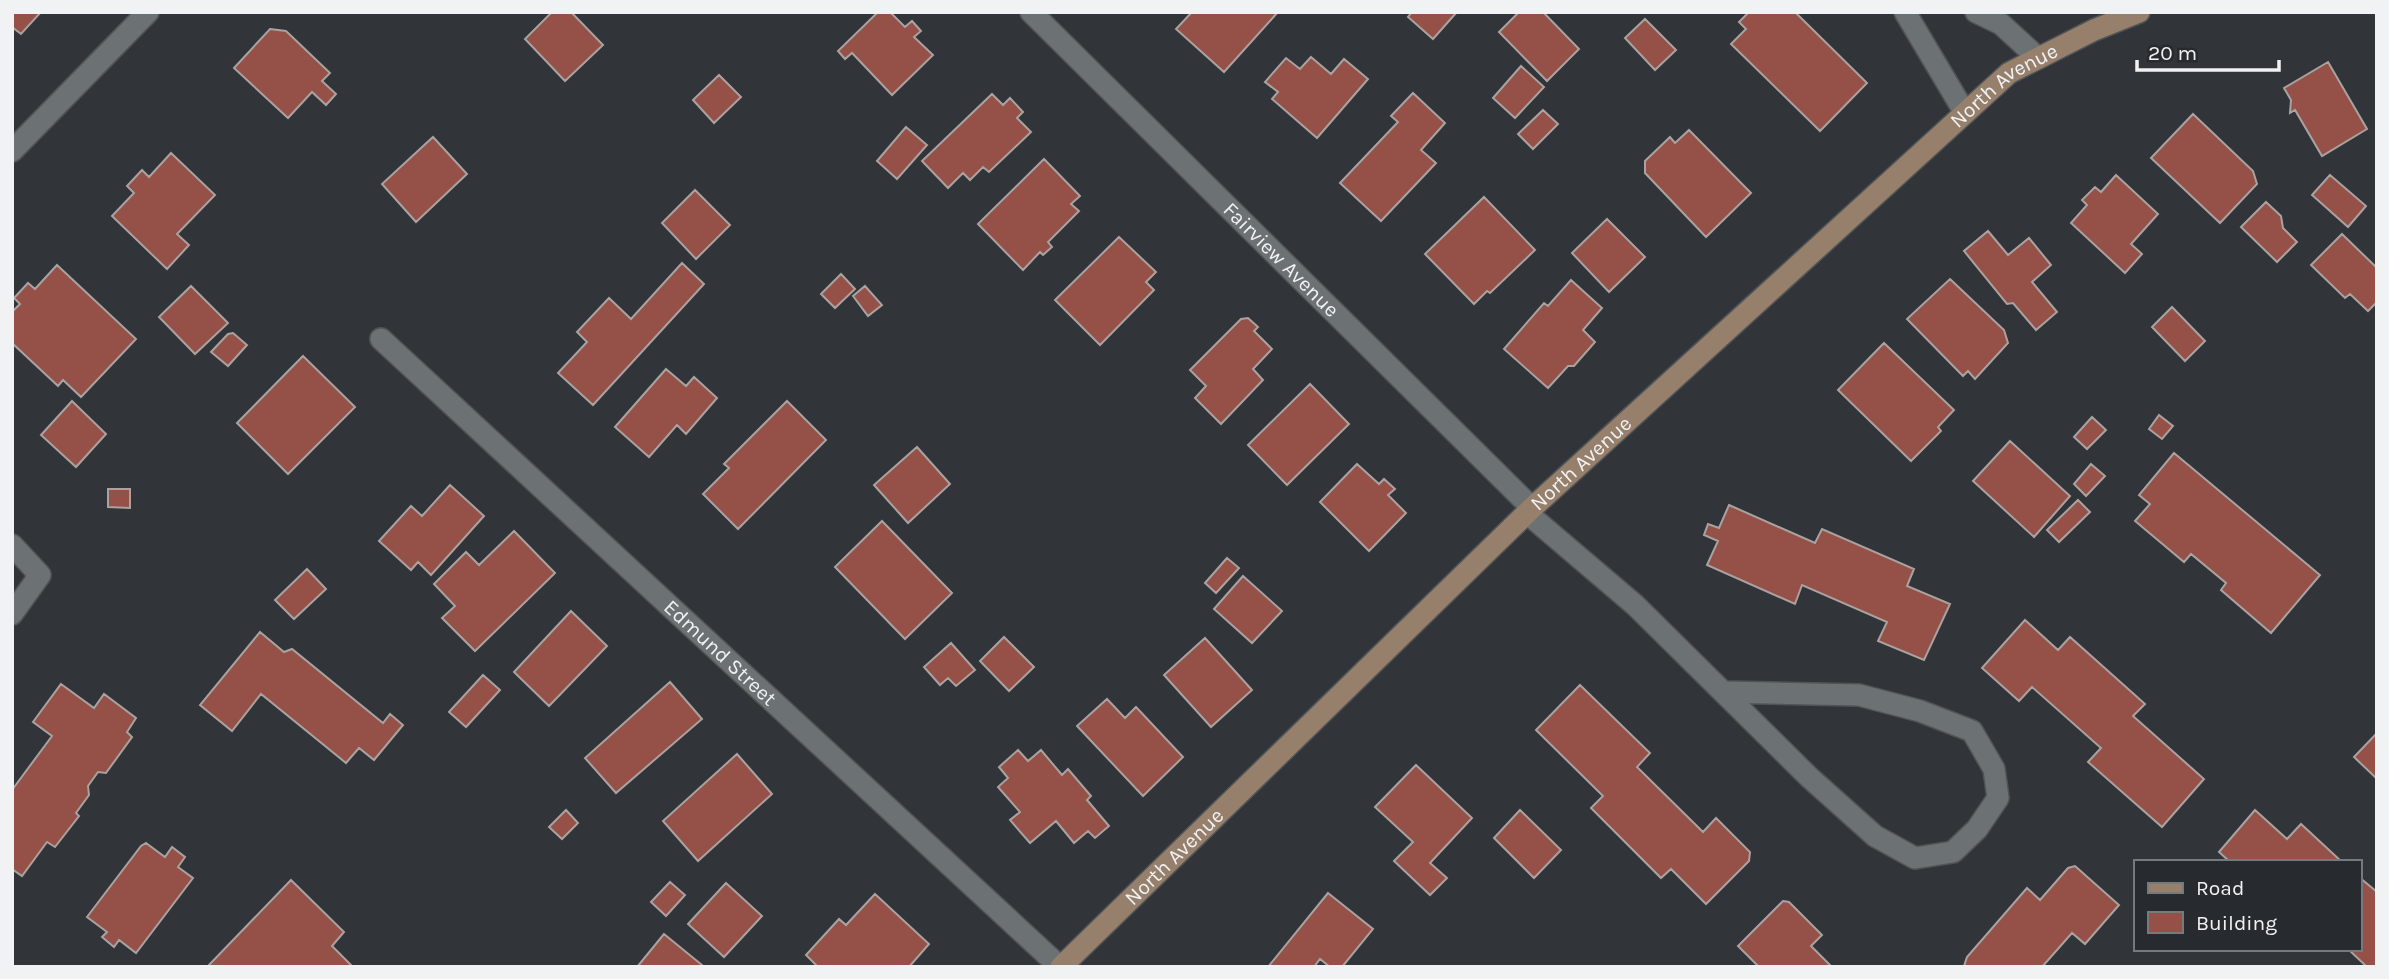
<svg xmlns="http://www.w3.org/2000/svg" width="2389" height="979" font-family="Karla,sans-serif">
	<rect width="100%" height="100%" fill="#313438"/>
	<path fill="#955148" stroke="#a9a2a1" stroke-width="2" d="M12,12H41L21,34L12,27Z
		M552,12H571L603,45L565,81L525,39Z
		M878,12H890L905,27L912,21L921,31L914,37L933,55L892,95L852,53L845,59L838,51Z
		M1192,12H1278L1224,72L1176,29Z
		M1412,12H1456V13L1433,39L1408,17Z
		M1519,12H1543L1579,49L1547,81L1499,32Z
		M1749,12H1795L1867,83L1820,131L1731,44L1746,29L1739,22Z
		M1645,19L1676,50L1655,70L1625,38Z
		M270,29L286,31L330,73L322,81L336,94L326,105L312,92L288,118L234,68Z
		M1311,57L1331,74L1344,59L1368,79L1317,138L1272,99L1278,92L1265,82L1286,58L1300,69Z
		M2328,62L2367,129L2322,156L2295,110L2290,113L2291,100L2284,88Z
		M1521,66L1544,87L1515,118L1493,98Z
		M719,75L741,97L714,123L693,100Z
		M1413,93L1445,123L1421,150L1436,163L1381,221L1340,183L1398,122L1391,116Z
		M992,94L1003,105L1010,98L1023,112L1017,118L1031,132L989,172L983,167L970,180L963,173L948,188L922,161Z
		M1543,110L1558,124L1533,149L1518,134Z
		M2193,114L2253,171L2257,184L2220,223L2151,158Z
		M906,127L927,145L897,179L877,161Z
		M1689,130L1751,193L1706,237L1645,173V161L1670,137L1675,143Z
		M433,137L467,174L416,222L382,184Z
		M171,153L215,195L177,234L189,245L167,269L112,216L134,193L127,186L142,170L149,177Z
		M1044,159L1080,196L1071,204L1079,211L1048,242L1052,247L1043,255L1040,252L1023,270L978,224Z
		M2116,175L2158,214L2131,244L2142,254L2125,273L2071,223L2087,205L2082,200L2095,187L2101,192Z
		M2330,175L2366,206L2348,227L2312,195Z
		M695,190L730,225L696,259L662,223Z
		M1484,197L1535,250L1490,293L1487,291L1474,304L1425,254Z
		M2266,202L2281,216L2283,228L2297,242L2277,262L2241,227Z
		M1607,219L1645,257L1609,292L1572,253Z
		M1988,231L2008,255L2029,238L2051,265L2032,282L2057,312L2036,330L2013,303L2007,304L1964,251Z
		M2342,234L2377,268V302L2368,311L2350,294L2345,298L2311,265Z
		M1119,237L1156,272L1146,282L1154,290L1100,345L1055,300Z
		M682,263L704,284L593,405L558,373L587,342L577,332L609,298L631,319Z
		M57,265L136,339L81,397L63,380L58,386L12,343V312L20,304L14,298L28,283L35,289Z
		M841,274L855,289L835,308L821,294Z
		M1950,279L2004,330L2008,343L1975,379L1968,371L1963,376L1907,319Z
		M1571,280L1602,308L1583,330L1595,342L1574,366H1568L1548,388L1504,349L1544,303L1548,306Z
		M191,286L228,323L195,354L159,317Z
		M865,286L882,305L868,316L853,296Z
		M2172,307L2205,341L2185,361L2152,327Z
		M1248,318L1258,327L1254,331L1272,349L1253,369L1263,380L1221,424L1195,398L1206,386L1190,370L1241,319Z
		M233,333L247,345L228,366L211,352L228,334Z
		M1884,343L1954,410L1938,427L1941,431L1911,461L1838,390Z
		M303,356L355,407L288,474L237,423Z
		M666,369L686,386L694,377L717,398L686,434L677,425L649,457L615,427Z
		M1310,384L1349,424L1287,485L1248,445Z
		M72,401L106,434L76,467L41,435Z
		M787,401L826,440L738,529L703,494L729,468L724,464Z
		M2159,415L2173,426L2162,439L2149,429Z
		M2092,417L2106,430L2087,449L2074,437Z
		M2010,441L2070,496L2034,537L1973,481Z
		M917,447L950,484L908,523L874,485Z
		M2174,453L2320,575L2271,633L2221,590L2226,583L2191,554L2184,562L2135,521L2150,504L2139,495Z
		M1357,464L1379,484L1384,479L1395,489L1388,495L1406,513L1369,551L1320,502Z
		M2091,464L2105,476L2086,496L2074,484Z
		M450,485L484,516L431,575L418,562L411,570L379,541L411,506L422,516Z
		M108,489H130V508L108,507Z
		M2078,500L2090,512L2059,542L2047,530Z
		M1729,505L1815,543L1822,529L1914,569L1907,586L1950,604L1924,660L1878,641L1887,622L1802,585L1795,604L1707,565L1718,541L1704,535L1708,524L1719,528Z
		M882,521L952,593L905,639L835,567Z
		M514,531L555,573L475,651L442,618L455,606L434,584L466,552L479,565Z
		M1227,558L1239,568L1216,593L1205,583Z
		M307,569L326,589L294,619L275,600Z
		M1243,576L1282,611L1252,643L1214,609Z
		M571,611L607,646L549,706L514,672Z
		M2025,620L2058,650L2070,637L2145,704L2133,716L2204,779L2162,827L2088,762L2101,748L2032,687L2019,701L1982,668Z
		M260,632L284,652L292,649L383,723L390,714L403,725L374,760L359,748L346,763L261,694L232,731L200,705Z
		M1004,637L1034,667L1009,691L980,661Z
		M1205,638L1252,690L1211,727L1164,675Z
		M951,643L975,670L956,686L948,678L940,685L924,667Z
		M483,675L500,690L466,727L449,712Z
		M670,682L702,719L616,793L585,758Z
		M61,684L94,708L104,694L136,718L127,732L132,737L106,773L98,772L88,786L89,795L76,813L79,816L55,847L47,842L22,876L12,869V790L52,736L33,722Z
		M1580,685L1650,753L1637,767L1703,832L1716,818L1750,852L1749,861L1706,904L1671,869L1661,878L1591,808L1603,796L1536,730Z
		M1107,699L1125,718L1136,707L1183,757L1143,796L1077,726Z
		M2377,733V779L2354,757Z
		M1018,750L1028,761L1041,750L1062,775L1068,769L1091,796L1087,800L1109,826L1095,838L1088,831L1074,843L1056,821L1030,843L1010,820L1020,812L998,787L1008,778L999,767Z
		M737,754L772,794L698,861L663,821Z
		M1416,765L1472,818L1430,863L1447,878L1430,895L1394,861L1413,842L1375,807Z
		M566,810L578,823L562,839L549,827Z
		M1520,810L1561,850L1534,878L1494,838Z
		M2255,810L2287,839L2301,824L2342,862H2230L2219,852Z
		M146,843L165,857L172,847L185,857L178,867L193,878L136,953L119,940L114,947L102,937L107,932L87,917L141,846Z
		M2075,866L2119,905L2085,944L2072,933L2042,967L1964,966L1967,957L2027,888L2040,900L2068,868Z
		M2359,877L2377,892V967H2367L2348,949H2359Z
		M291,880L344,932L332,946L353,967H207Z
		M670,882L685,895L666,916L651,902Z
		M726,883L762,916L724,957L688,924Z
		M1328,893L1373,929L1342,967H1330L1320,959L1314,967H1268Z
		M875,894L929,944L909,967H818L806,955L839,919L846,925Z
		M1783,901L1789,902L1822,935L1811,946L1832,967H1759L1738,946Z
		M664,934L702,965L700,967H637Z"/>
	<g fill="none" stroke-linecap="round" stroke-linejoin="round">
		<defs>
			<path id="lane" d="M1527,513L1635,605L1809,777L1875,836L1915,858L1953,852L1977,829L1998,798L1994,769L1972,731L1920,711L1859,695L1726,692
				M12,545L40,575L12,614"/>
			<g id="street">
				<path id="s1" d="M1031,12L1532,508"/>
				<path d="M1905,12L1965,113"/>
				<path d="M1976,12L2001,24L2038,58"/>
				<path d="M12,151L148,12"/>
				<path id="s2" d="M381,339L1060,967"/>
			</g>
			<g id="secondary">
				<path id="s3" d="M1061,967L1532,508L2009,73L2094,30L2139,12"/>
			</g>
		</defs>
		<use href="#lane" stroke="#515456" stroke-width="24"/>
		<use href="#street" stroke="#515456" stroke-width="24"/>
		<use href="#secondary" stroke="#515456" stroke-width="24"/>
		<use href="#lane" stroke="#6c7174" stroke-width="21"/>
		<use href="#street" stroke="#6c7174" stroke-width="21"/>
		<use href="#secondary" stroke="#97806b" stroke-width="21"/>
	</g>
	<g text-anchor="middle" stroke-width="5" stroke-linejoin="round" paint-order="stroke">
		<g font-size="21" fill="#f0f2f4" stroke="#272a2e">
			<text dy="7" stroke="none"><textPath href="#s3" startOffset="1292">North Avenue</textPath></text>
			<text dy="7" stroke="none"><textPath href="#s1" startOffset="352">Fairview Avenue</textPath></text>
			<text dy="7" stroke="none"><textPath href="#s3" startOffset="724">North Avenue</textPath></text>
			<text dy="7" stroke="none"><textPath href="#s2" startOffset="462">Edmund Street</textPath></text>
			<text dy="7" stroke="none"><textPath href="#s3" startOffset="158">North Avenue</textPath></text>
		</g>
	</g>
	<rect width="2389" height="979" fill="none" stroke="#f0f2f4" stroke-width="28"/>
	<rect x="2134" y="860" width="228" height="91" fill="#272a2e" stroke="#777a7d" stroke-width="2"/>
	<rect x="2148" y="883" width="35" height="10" fill="#97806b" stroke="#777a7d" stroke-width="2"/>
	<text x="2196" y="895" font-size="21" fill="#f0f2f4">Road</text>
	<rect x="2148" y="912" width="35" height="21" fill="#955148" stroke="#777a7d" stroke-width="2"/>
	<text x="2196" y="930" font-size="21" fill="#f0f2f4">Building</text>
	<path d="M2137 60v10h142v-10" fill="none" stroke="#f0f2f4" stroke-width="3.5"/>
	<text x="2148" y="60" font-size="21" fill="#f0f2f4" stroke="#272a2e" stroke-width="5" paint-order="stroke">20 m</text>
</svg>
